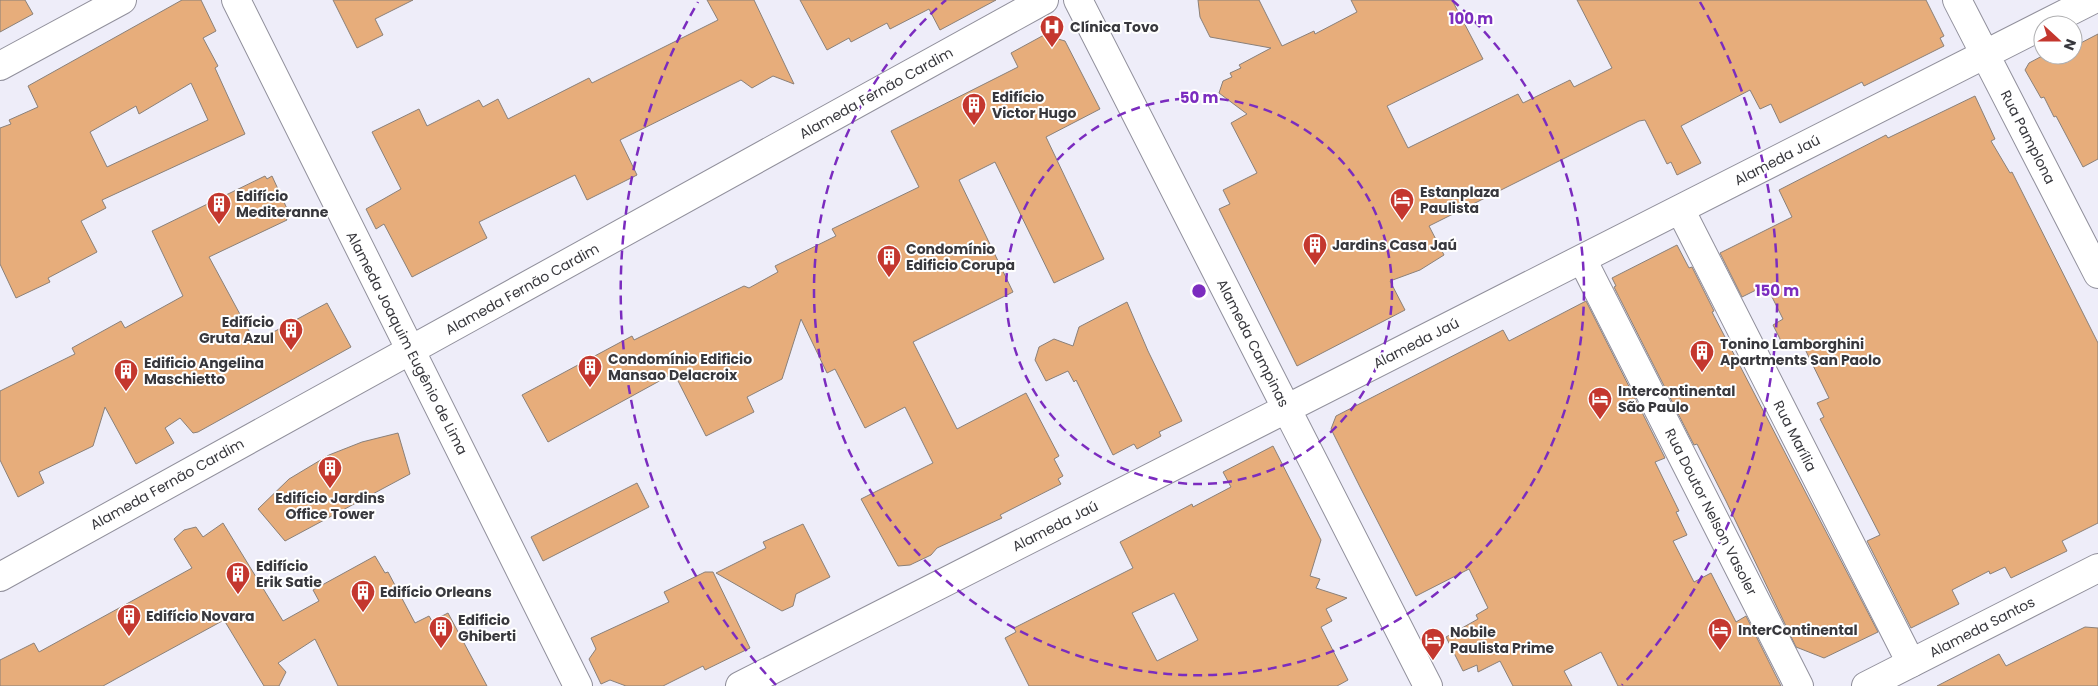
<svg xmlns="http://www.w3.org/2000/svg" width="2098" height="686" font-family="Poppins,sans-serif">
	<rect width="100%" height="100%" fill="#eeedf9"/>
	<path fill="#e7ad7b" stroke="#8a8079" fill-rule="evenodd" d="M0,0H25L33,14L0,32Z
		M182,0H201L216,31L203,38L218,66L215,68L245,134L102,200L106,208L81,221L97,252L48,278L50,282L16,298L0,264V128L11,124L9,120L38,107L28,86ZM191,83L208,120L107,167L90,132L136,106L139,114Z
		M333,0H413L375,19L383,35L357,48Z
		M707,0H754L794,84L773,76L752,88L741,80L620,140L637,175L587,200L575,175L479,222L487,238L412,277L384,224L376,229L366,209L401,189L372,132L419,109L427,126L479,100L483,107L498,99L508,119L589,78L592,83L718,20Z
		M800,0H996L940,30L929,9L890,29L887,23L851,42L849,38L827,50Z
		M1198,0H1259L1282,46L1314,31L1315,34L1357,12L1351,0H1452L1483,59L1387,106L1408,148L1518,94L1523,103L1570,80L1574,87L1612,68L1577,0H1926L1944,36L1940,38L1944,46L1864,86L1862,82L1780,123L1771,104L1760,109L1750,90L1681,126L1701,163L1677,175L1671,162L1667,164L1645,120L1639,121L1429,226L1444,255L1420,270L1390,281L1405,310L1297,366L1219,209L1230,204L1223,190L1257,173L1231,123L1247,114L1219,93L1223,81L1232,77L1230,73L1241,68L1239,65L1271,48L1210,37L1200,17Z
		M2098,34V159L2083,167L2056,116L2054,117L2044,97L2041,98L2025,70L2029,63L2044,55H2073V47Z
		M1044,35L1065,41L1100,109L1046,137L1104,259L1054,283L995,162L959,180L1013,292L913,342L957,429L1026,393L1059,456L1054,459L1063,476L1058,479L1061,484L1000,515L1002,518L937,548L931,555L910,565L898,566L861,499L933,463L905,407L865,428L835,369L827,373L801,319L782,379L747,397L754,412L706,436L674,373L548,442L522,395L632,336L634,340L744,286L749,288L778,272L775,266L836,236L832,229L919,187L891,131L1018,67L1011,53Z
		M1975,96L1995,139L1991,141L2010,173L2012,172L2098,343V523L2062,541L2067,551L2011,578L2005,567L1990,574L1989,571L1952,590L1959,604L1911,628L1867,541L1880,535L1820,419L1824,417L1817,403L1829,398L1802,343L1788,350L1786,346L1784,347L1773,325L1783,319L1766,285L1742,297L1720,253L1792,217L1779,190L1886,135L1888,138Z
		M265,176L267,179L272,176L289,213L284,215L287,220L209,257L255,342L327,303L351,347L198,432L193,433L180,418L165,428L174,443L136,464L105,407L93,446L39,472L44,483L18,497L0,460V391L75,354L72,348L121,321L125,328L183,296L152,231Z
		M1677,245L1689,268L1692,267L1714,311L1712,312L1878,632L1824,658L1796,647L1726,501L1697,444L1694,445L1614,287L1616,286L1612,278Z
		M1586,301L1665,458L1655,462L1679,511L1676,512L1687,535L1673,541L1694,582L1711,573L1736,622L1746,616L1781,686H1618L1601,652L1564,671L1572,686H1513L1500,661L1478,672L1477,665L1463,671L1446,637L1478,619L1476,615L1488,608L1469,569L1416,596L1360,487L1331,429L1336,416L1503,330L1509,341Z
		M1127,302L1148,351L1182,421L1159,432L1161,436L1137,449L1134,444L1113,455L1076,380L1074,382L1068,371L1046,381L1035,360L1039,347L1054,339L1073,346L1079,327Z
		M398,433L410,474L285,541L258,509L289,479L329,455L362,442Z
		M1273,446L1321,540L1310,576L1320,579L1316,588L1347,598L1326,609L1332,621L1321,627L1348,680L1337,686H1029L1005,638L1016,632L1014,628L1133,568L1120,542L1192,504L1193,507L1231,487L1223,472ZM1174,593L1198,640L1157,661L1132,613Z
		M637,483L649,507L543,561L531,537Z
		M223,523L283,621L319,601L313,590L375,556L385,573L388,572L415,623L429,616L432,621L448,613L487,686H338L315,639L278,663L286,672L279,686H264L224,620L103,686H0V660L34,643L39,652L192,568L174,539L184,530L196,527L203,537Z
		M803,524L830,577L796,594L793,606L782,611L716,573L766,548L763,542Z
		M705,572H713L750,648L705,670L703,666L663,686H626L610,680L601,684L589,659L596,649L591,638L669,602L664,592Z
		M2085,627L2098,628V686H1937L1999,654L2006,666Z"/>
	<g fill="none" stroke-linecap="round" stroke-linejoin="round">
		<defs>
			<path id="minor" d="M236,0L578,686
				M1078,0L1428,686
				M1957,0L2098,274
				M0,66L122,0
				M1680,209L1911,663
				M1582,259L1799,686
				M0,577L1044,0
				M740,686L2092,0"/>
			<path id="tertiary" d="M1866,686L2098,568"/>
		</defs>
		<use href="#minor" stroke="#91909c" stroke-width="30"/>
		<use href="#tertiary" stroke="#91909c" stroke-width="30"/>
		<use href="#minor" stroke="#fff" stroke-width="28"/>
		<use href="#tertiary" stroke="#fff" stroke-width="28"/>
	</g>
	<g fill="none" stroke="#7b2cbf" stroke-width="2.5" stroke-dasharray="9 6">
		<circle cx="1199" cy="291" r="193"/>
		<path d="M1452 0A385 385 0 1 1 946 0"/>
		<path d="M776 685A578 578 0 0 1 698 2M1700 2A578 578 0 0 1 1622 685"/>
	</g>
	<defs>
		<symbol id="hospital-pin" viewBox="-11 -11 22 30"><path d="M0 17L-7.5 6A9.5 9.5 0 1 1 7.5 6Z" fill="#c4372e" stroke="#fff"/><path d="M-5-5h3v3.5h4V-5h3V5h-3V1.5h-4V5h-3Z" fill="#fff"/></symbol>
		<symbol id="building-pin" viewBox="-11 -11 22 30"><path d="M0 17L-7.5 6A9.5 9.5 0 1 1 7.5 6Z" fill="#c4372e" stroke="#fff"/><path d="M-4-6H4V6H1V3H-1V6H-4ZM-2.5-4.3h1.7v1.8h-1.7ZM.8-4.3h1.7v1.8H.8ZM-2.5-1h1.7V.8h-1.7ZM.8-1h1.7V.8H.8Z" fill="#fff"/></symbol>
		<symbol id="hotel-pin" viewBox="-11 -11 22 30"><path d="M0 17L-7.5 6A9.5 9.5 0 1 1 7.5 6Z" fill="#c4372e" stroke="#fff"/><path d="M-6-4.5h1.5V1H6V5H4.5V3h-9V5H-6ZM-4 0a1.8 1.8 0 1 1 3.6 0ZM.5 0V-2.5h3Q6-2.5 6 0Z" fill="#fff"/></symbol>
	</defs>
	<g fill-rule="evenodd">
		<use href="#hospital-pin" x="1038" y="13" width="28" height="38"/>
		<use href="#building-pin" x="960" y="91" width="28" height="38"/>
		<use href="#hotel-pin" x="1388" y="186" width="28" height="38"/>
		<use href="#building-pin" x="205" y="190" width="28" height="38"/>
		<use href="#building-pin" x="1301" y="231" width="28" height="38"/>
		<use href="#building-pin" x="875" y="243" width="28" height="38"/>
		<use href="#building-pin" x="277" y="316" width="28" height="38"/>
		<use href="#building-pin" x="1688" y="338" width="28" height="38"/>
		<use href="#building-pin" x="576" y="353" width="28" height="38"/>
		<use href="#building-pin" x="112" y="357" width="28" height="38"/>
		<use href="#hotel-pin" x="1586" y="385" width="28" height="38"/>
		<use href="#building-pin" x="316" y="454" width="28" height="38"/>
		<use href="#building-pin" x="224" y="560" width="28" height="38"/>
		<use href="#building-pin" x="349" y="578" width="28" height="38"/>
		<use href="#building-pin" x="115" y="602" width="28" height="38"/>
		<use href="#building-pin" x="427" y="614" width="28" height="38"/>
		<use href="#hotel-pin" x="1706" y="616" width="28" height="38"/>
		<use href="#hotel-pin" x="1419" y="626" width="28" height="38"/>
	</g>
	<g text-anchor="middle" stroke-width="4" stroke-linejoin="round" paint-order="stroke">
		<g font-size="14" font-weight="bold" fill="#38383d" stroke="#fff" text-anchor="start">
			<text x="1070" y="32">Clínica Tovo</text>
			<text x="992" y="102">Edifício<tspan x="992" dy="16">Victor Hugo</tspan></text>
			<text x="1420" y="197">Estanplaza<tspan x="1420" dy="16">Paulista</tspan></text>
			<text x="236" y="201">Edifício<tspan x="236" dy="16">Mediteranne</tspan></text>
			<text x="1332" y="250">Jardins Casa Jaú</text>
			<text x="906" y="254">Condomínio<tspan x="906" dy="16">Edificio Corupa</tspan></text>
			<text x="274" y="327" text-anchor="end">Edifício<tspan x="274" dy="16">Gruta Azul</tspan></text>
			<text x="1720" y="349">Tonino Lamborghini<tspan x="1720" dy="16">Apartments San Paolo</tspan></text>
			<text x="608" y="364">Condomínio Edificio<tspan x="608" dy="16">Mansao Delacroix</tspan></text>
			<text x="144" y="368">Edificio Angelina<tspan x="144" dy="16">Maschietto</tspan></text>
			<text x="1618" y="396">Intercontinental<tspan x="1618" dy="16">São Paulo</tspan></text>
			<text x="330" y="503" text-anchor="middle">Edifício Jardins<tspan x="330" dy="16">Office Tower</tspan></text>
			<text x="256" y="571">Edifício<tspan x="256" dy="16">Erik Satie</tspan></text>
			<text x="380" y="597">Edifício Orleans</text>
			<text x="146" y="621">Edifício Novara</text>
			<text x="458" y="625">Edificio<tspan x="458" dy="16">Ghiberti</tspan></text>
			<text x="1738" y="635">InterContinental</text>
			<text x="1450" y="637">Nobile<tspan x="1450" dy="16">Paulista Prime</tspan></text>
		</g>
		<g font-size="14" fill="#38383d" stroke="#fff">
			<text transform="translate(876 93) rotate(-29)" y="5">Alameda Fernão Cardim</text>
			<text transform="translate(2028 137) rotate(63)" y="5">Rua Pamplona</text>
			<text transform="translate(1777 160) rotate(-27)" y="5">Alameda Jaú</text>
			<text transform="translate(522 289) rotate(-29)" y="5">Alameda Fernão Cardim</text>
			<text transform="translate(407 343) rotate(63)" y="5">Alameda Joaquim Eugênio de Lima</text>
			<text transform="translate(1253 343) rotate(63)" y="5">Alameda Campinas</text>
			<text transform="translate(1416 343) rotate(-27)" y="5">Alameda Jaú</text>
			<text transform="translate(1795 436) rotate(63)" y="5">Rua Marília</text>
			<text transform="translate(167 484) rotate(-29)" y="5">Alameda Fernão Cardim</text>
			<text transform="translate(1711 512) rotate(63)" y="5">Rua Doutor Nelson Vasoler</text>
			<text transform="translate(1055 526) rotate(-27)" y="5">Alameda Jaú</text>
			<text transform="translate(1982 627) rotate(-27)" y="5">Alameda Santos</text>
		</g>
	</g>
	<circle cx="1199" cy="291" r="8" fill="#7b2cbf" stroke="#fff" stroke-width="2.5"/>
	<g font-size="15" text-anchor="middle" font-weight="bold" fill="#7b2cbf" stroke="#fff" stroke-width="4" stroke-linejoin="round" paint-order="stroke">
		<text x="1471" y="24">100 m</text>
		<text x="1199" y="103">50 m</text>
		<text x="1777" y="296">150 m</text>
	</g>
	<g transform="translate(2058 40) rotate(111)"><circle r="24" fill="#ffffff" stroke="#afafb1"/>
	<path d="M0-4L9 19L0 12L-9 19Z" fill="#c4372e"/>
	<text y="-8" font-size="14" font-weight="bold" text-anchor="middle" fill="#38383d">N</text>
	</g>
</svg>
